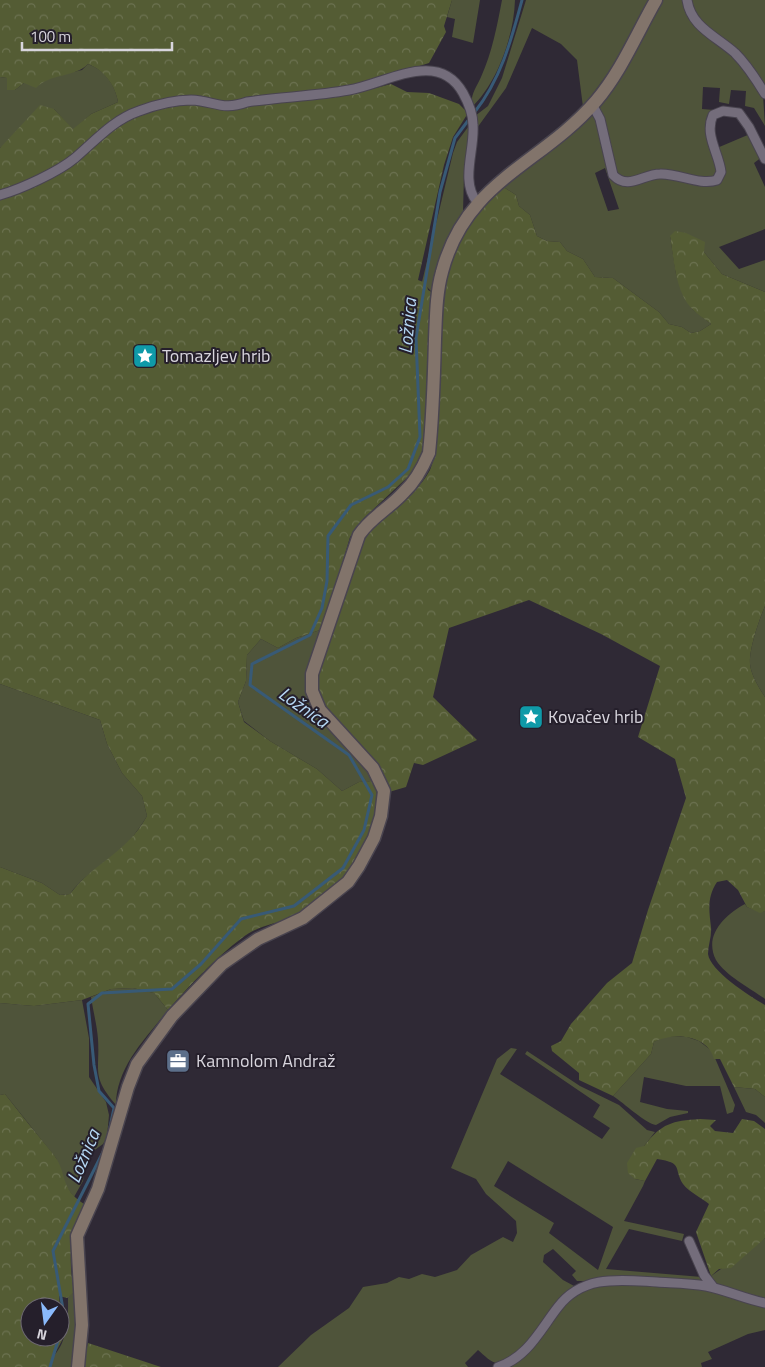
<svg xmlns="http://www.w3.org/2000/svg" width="765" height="1367" font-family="'Titillium Web',sans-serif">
	<defs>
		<pattern id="forest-crowns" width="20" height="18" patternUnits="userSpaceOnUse" patternTransform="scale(1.25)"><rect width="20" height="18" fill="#545c34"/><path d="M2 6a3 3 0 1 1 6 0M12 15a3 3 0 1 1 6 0" fill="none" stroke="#6c7251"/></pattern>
	</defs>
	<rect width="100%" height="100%" fill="#2f2935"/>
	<path fill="#4f543a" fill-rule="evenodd" d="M452,0H480L473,43L452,37L455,19L447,17Z
		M502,0H515C514,35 498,82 472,107C470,95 476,88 481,77C492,53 497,26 502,0Z
		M526,0H651L614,65L583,107L577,60L561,44L532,28L506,88L477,128L475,116L488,106L502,78Z
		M663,0H685L686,12L699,31L740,61L763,95L765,126L754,108L745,106L746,91L731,90L729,104L719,102L720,88L703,87L702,109L714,110L708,118L720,170L713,179L679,174L630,180L616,177L599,106L626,66Z
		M688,0H765V91L755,73L702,27Z
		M88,64C105,70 115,85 118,102L91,114L73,130L54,109L0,148V77L7,78V90H15L24,83L82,70Z
		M594,113L612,179L623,186L658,175L718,183L724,176L717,148L750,134L762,157L754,163L765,187V229L719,247L739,269L765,260V292L722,274L704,252L670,236L676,274L692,309L711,324L700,331L691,333L682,327L669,324L659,312L613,278L595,277L583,259L567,251L560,242L547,241L537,236L530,215L519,206L516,195L502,186ZM605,168L619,209L608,211L595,173Z
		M471,123L472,139L464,175L463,212L439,259L433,293L422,282L453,153L457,142Z
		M765,606V697C759,688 751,675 750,664C749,649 759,620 765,606Z
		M323,629C316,644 308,659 306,675C301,709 322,722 344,741C356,752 366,766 373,781L359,782L342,791L317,769L270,741L244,721L238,702L246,681L247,655L261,639L278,648L296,638Z
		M0,684L100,720L107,744L122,773L142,796L147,816C137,833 124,848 108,860C94,871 80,879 70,894L60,895L42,883L0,867Z
		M745,904L747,907L760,912L765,911V999C750,988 726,976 716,960C703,935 726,914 745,904Z
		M133,988L154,993L168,1010C146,1038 116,1067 116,1105C91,1076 100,1072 98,1039C97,1025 93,1011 91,997L111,989Z
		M82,1000L89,1038V1077L106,1102L109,1115L107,1137L103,1144L92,1152L85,1167L83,1181L74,1197L65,1185L56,1158L5,1094L0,1095V1003L34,1006Z
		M665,1036L687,1037L699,1041L712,1051L735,1105L733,1112L727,1114L720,1086H686L644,1077L640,1102L667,1109L688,1111V1113L670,1117L656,1125C646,1124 624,1103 613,1096L651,1054L654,1042Z
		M511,1048L517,1049L500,1074L602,1139L610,1128L593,1117L600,1105L525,1054L527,1051L580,1086L619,1105L647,1130L655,1132L644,1146L635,1179L645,1181L643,1186L624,1221L684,1234L682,1241L629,1229L606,1269L702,1277L700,1282L577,1281L572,1275L576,1271L553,1249L544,1255L543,1262L563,1280L576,1287C561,1303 518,1362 498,1363C491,1363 484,1355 478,1350L465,1363L468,1367H278L311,1335L349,1308L363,1287L387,1283L399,1277L409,1279L422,1274L435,1277L457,1270L471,1255L503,1237L513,1242L517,1233L516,1221L486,1194L476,1179L451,1168L497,1059ZM508,1161L613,1227L598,1270L549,1233L554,1223L494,1186Z
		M734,1087L755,1089L765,1097V1123L756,1115L746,1112Z
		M765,1238V1300L714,1284L711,1276Z
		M601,1283L695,1287L765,1306V1330L748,1334L708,1352L712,1359L701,1363L702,1367H507L575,1294Z
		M74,1292L78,1326L72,1367H49C52,1356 58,1352 62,1343C69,1326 68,1313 68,1296Z"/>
	<path fill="url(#forest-crowns)" d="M0,0H452L444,26L446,32L429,63L352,87L246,97L232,104L192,97L115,119L100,129L71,159L22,184L0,191V148L40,105L54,109L73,129L91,114L118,102C115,85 104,70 88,64C74,78 50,73 36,88L24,83L15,90H7V78L0,77Z
		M391,84L407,92L429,93L459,104L468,113L453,137L444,165L418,280L426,283L428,290L433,293L427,365L426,435L423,449L413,472L364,518L350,537L323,629L296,638L278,648L261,639L247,655L246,681L238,702L244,722L270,741L317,769L342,791L359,782L373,781C376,789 379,798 378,807C373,851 331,900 291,917C274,925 256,926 242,938C215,958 190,985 168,1010L154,993L133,988L111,989L82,1000L34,1006L0,1003V867L42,883L60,895L70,894C93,863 126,854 147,816L142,796L122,773L107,744L100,720L0,684V198L35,185L117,125L139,115L179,104L193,103L236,109L248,105L353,94Z
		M502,186L516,195L519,206L530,215L537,236L547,241L560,242L567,251L583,259L595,277L613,278L659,312L669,324L682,327L691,333L700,331L711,324C705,319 698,315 692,309C675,291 674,260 670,236L675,231L686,233L705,242L704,252L722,274L765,292V606C759,620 749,649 750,664C751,675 759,688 765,697V911L760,913L747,907L738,890L727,880L717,882C707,897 709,910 711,927C712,936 708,945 708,954C710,971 751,997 765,1005V1097L755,1089L734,1087L720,1059H714C708,1035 673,1032 654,1042L651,1054L613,1096L579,1080V1073L552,1051L551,1046L561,1041L571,1024L607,983L632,963L648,910L686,798L675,759L638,737L660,666L601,634L529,600L449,628L433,697L477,740L423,765L414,763L406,787L389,792C382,777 375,761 364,748C344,724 315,713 317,677L364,537C383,512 415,499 430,470C433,463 434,454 436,447L443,301L448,265L471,219Z
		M5,1094C21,1115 38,1135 54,1155C68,1174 59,1188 84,1204C70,1232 68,1261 74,1292L67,1298L59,1296L60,1307H30V1337H60V1331L65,1333C61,1345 53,1354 49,1367H0V1095Z
		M700,1119L716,1120L710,1126L715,1131L733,1133L742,1119L754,1121L765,1129V1238L731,1268L719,1269L711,1276L696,1232L709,1204C702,1198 689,1192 683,1184C673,1168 684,1163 657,1159L645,1181L635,1179L628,1173L627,1163L636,1148L644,1146C662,1123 672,1121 700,1119Z
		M88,1343L161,1367H82Z"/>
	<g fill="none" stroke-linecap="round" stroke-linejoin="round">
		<path stroke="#385a76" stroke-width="3" d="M474,113C501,79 511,41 522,0
			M110,1127L114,1108L99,1091L94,1065L88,1004L102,993L172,989L201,964L241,919L294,906L343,868L364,830L372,795L349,755L250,685L252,664L310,635L322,608L327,581L328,536L351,505L388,487L408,469L420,437L416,338L440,192L455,138L470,118
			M60,1333L64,1315L53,1251L103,1152
			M50,1367L59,1337"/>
		<defs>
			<path id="street" d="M687,0C691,27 716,36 735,53C747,65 756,79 765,94
				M592,104L600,119L613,175C628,191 643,174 660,174C678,173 700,186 717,180L721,172C719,153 704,135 713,115L723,111L739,113L749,127L765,159
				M0,195C21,189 58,172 75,158C96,140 113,120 139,111C155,105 175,100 191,100C215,101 222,111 247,102C281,97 316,96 349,90C386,84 438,48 463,93C468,102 473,114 473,125C475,150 460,181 477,202
				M689,1241L704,1275L714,1288
				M498,1367C528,1357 540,1330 558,1307C583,1274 621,1280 657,1282C673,1283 690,1283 706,1286C726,1290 745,1299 765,1303"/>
			<path id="secondary" d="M78,1367L82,1325L77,1236L98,1189L128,1087L137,1064L172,1016L222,964L258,939L303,918L348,882L359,866L374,838L381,816L384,791L373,768L320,710L312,691V674L359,535C371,517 390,508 404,492C416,481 423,467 429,453C433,415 434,377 435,339C436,317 436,293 442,272C466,180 541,165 596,101C621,72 637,33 656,0"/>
		</defs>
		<use href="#street" stroke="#49444f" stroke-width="11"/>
		<use href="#secondary" stroke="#49444f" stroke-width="15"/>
		<use href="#street" stroke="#746d7b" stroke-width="9"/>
		<use href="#secondary" stroke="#82746b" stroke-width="12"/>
	</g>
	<defs>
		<symbol id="sight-square" viewBox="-11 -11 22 22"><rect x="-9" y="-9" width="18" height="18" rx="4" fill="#0f9aa8" stroke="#251f2b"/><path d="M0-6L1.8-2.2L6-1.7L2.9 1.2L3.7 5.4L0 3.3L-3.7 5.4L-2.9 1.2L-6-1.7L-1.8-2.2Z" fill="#fff"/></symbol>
		<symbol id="office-square" viewBox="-11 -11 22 22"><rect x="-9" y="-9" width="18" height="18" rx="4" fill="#5c6f8a" stroke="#251f2b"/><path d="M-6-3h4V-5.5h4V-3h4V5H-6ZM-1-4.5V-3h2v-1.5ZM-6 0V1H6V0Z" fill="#fff"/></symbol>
	</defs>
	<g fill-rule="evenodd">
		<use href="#sight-square" x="131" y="342" width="28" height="28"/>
		<use href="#sight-square" x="517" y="703" width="28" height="28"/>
		<use href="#office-square" x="164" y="1047" width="28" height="28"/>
	</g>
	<g text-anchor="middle" stroke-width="4" stroke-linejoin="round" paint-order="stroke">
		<g font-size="18" fill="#d8d5dd" stroke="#251f2b" text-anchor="start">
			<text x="162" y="362">Tomazljev hrib</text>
			<text x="548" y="723">Kovačev hrib</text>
			<text x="196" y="1067">Kamnolom Andraž</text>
		</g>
		<g font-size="19" font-style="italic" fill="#b5d7f4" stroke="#251f2b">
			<text transform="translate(407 326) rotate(-85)" y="7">Ložnica</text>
			<text transform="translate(304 707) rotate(35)" y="7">Ložnica</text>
			<text transform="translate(83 1156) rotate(-67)" y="7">Ložnica</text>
		</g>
	</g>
	<g transform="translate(45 1322) rotate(194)"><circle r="24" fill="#251f2b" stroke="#6d6872"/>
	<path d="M0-4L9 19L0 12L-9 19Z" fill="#8abafc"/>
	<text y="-8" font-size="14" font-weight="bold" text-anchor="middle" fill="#d8d5dd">N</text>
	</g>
	<path d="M22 42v8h150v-8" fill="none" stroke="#d8d5dd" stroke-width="2.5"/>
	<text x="30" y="42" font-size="15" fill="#d8d5dd" stroke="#251f2b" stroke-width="4" paint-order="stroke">100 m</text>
</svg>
